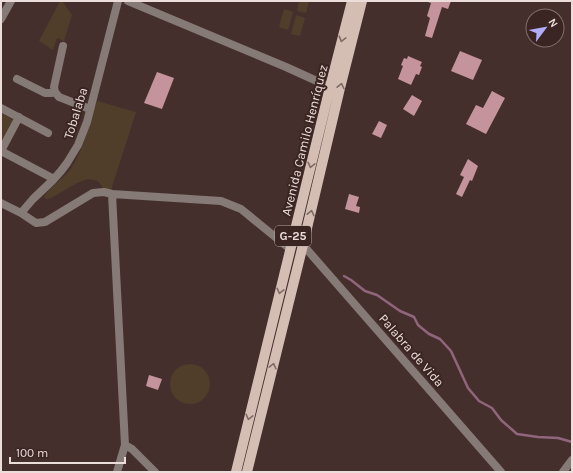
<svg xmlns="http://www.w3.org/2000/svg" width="573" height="473" font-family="Karla,sans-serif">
	<rect width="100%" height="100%" fill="#452f2c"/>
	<path fill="#503e2b" d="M60,1H62L72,15L64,41L57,38L53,50L39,41Z
		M299,1H309L306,13L297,11Z
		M284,9L293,12L288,30L279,27Z
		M296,15L305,18L300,36L291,34Z
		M97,101L136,112L111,190L103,188L98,181L88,179L77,183L51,198L46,199L44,197C50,186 62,180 70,170C83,152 90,122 97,101Z
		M1,113L15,121L3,143L1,141Z
		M170 384a20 20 0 1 1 40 0a20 20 0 1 1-40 0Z"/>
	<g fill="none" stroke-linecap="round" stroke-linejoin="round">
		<path stroke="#8f667c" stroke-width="2.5" d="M344,276L351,280L365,291L377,295L400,311L414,317L418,325L429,334L440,339L451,351L468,388L479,401L492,408L501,420L517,434L538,437L558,438L572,442"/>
	</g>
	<path fill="#c5939c" d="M428,1H451L448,9L442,7L432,38L425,36L430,18L427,16L431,3L428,2Z
		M460,51L482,60L473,80L451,71Z
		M408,56L422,62L420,66L422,67L419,75L416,74L411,85L398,79L403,66L401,65L404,58L407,59Z
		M157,72L174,78L162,109L144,103Z
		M492,91L505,98L486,134L466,124L476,105L483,108Z
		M412,95L422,101L414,116L403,109Z
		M379,121L387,125L381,138L372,134Z
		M468,159L478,166L472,181L470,180L462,197L456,194L464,177L460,175Z
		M349,194L359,197L356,206L360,207L359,213L345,209Z
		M149,375L162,379L158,390L146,386Z"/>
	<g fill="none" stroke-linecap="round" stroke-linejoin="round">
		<path stroke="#857a75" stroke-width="8" d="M128,1L286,67L330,87
			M1,19L11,1
			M63,46L54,87L55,92L59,97L90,109
			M17,79L45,93H51L55,92
			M1,108L48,133
			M1,151L54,179
			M1,151L19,117
			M112,194L125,445L117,472
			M1,203L21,213L36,223L45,222L93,193L104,192L112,194L221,201L241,209L290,249
			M21,213L33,199L53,180L61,171L67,163L78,145L87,122L118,1
			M303,245L501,472
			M125,445L132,449L155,472
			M563,472L572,460"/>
		<path stroke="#d4beb4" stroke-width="10" d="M236,472L330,87L352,1
			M247,472L303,245L340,88L362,1"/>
	</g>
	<defs><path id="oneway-chevron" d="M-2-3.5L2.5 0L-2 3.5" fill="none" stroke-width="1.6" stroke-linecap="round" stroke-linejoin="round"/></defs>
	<g stroke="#7f6a64">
		<use href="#oneway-chevron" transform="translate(342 39) rotate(105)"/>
		<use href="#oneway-chevron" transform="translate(341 86) rotate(-77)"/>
		<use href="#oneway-chevron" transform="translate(311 165) rotate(104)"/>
		<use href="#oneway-chevron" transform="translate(311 213) rotate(-77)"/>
		<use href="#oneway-chevron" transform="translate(280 291) rotate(104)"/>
		<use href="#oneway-chevron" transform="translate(273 366) rotate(-76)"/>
		<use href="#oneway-chevron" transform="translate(249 417) rotate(104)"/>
	</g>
	<g text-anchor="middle" stroke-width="4" stroke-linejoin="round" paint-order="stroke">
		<rect fill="#3a2522" stroke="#b7a6a4" stroke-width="1" x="275" y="226" width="36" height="20" rx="3"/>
		<g font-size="12" font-weight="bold" fill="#ecdddb">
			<text x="293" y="240">G-25</text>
		</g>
		<g font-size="13" fill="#ecdddb" stroke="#3a2522">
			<text transform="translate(75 113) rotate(-73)" y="5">Tobalaba</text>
			<text transform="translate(304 140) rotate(-76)" y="5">Avenida Camilo Henríquez</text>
			<text transform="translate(412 350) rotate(49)" y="5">Palabra de Vida</text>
		</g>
	</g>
	<rect width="573" height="473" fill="none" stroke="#ecdddb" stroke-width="4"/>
	<g transform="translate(545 28) rotate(58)"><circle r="19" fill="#3a2522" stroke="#816f6c"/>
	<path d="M0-3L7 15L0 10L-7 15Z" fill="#b1adfa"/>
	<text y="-6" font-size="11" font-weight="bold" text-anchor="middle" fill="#ecdddb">N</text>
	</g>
	<path d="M10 457v6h115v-6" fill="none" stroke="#ecdddb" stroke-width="2"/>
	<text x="16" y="457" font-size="12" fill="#ecdddb" stroke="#3a2522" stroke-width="3" paint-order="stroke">100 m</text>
</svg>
